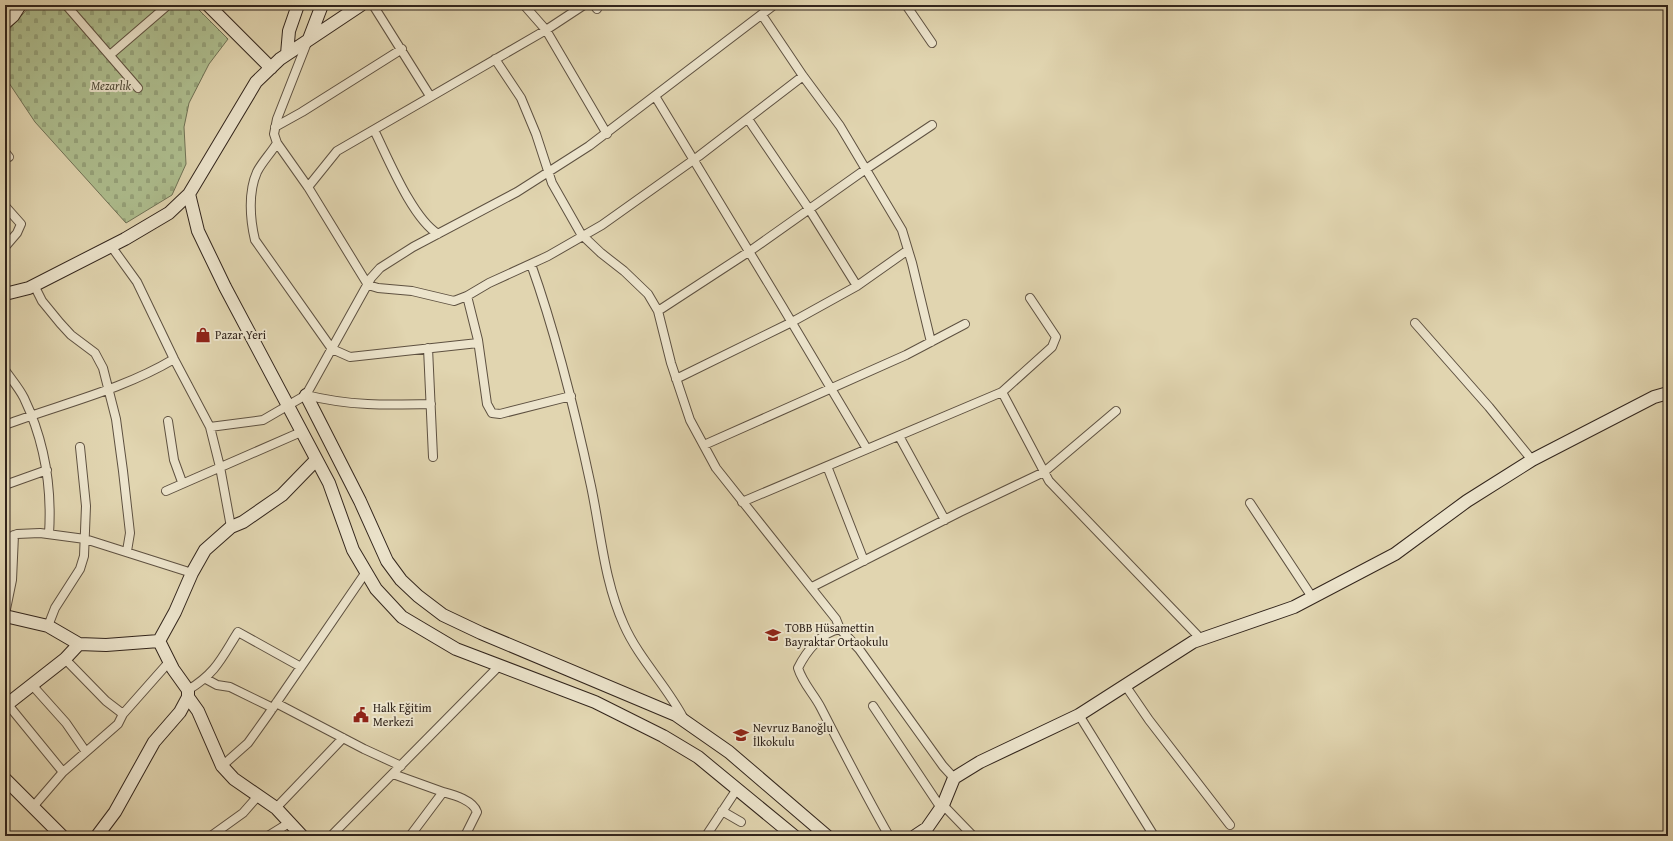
<svg xmlns="http://www.w3.org/2000/svg" width="1673" height="841" font-family="'Gentium Book Plus',serif">
	<defs>
		<pattern id="cemetery-stones" width="16" height="16" patternUnits="userSpaceOnUse"><rect width="16" height="16" fill="#aebe8f"/><path d="M2 7V4a2 2 0 0 1 4 0v3zM10 15v-3a2 2 0 0 1 4 0v3z" fill="#96a37b"/></pattern>
	</defs>
	<rect width="100%" height="100%" fill="#e1d5b0"/>
	<filter id="stains"><feTurbulence type="fractalNoise" baseFrequency=".005" numOctaves="4"/><feColorMatrix values="0 0 0 0 .2 0 0 0 0 .09 0 0 0 0 .02 0 0 0 .5 -.17"/></filter>
	<radialGradient id="worn" r=".72"><stop offset=".6" stop-color="#630" stop-opacity="0"/><stop offset="1" stop-color="#630" stop-opacity=".3"/></radialGradient>
	<path fill="url(#cemetery-stones)" stroke="#707256" d="M31,5H194L228,39L209,64L189,103L184,127L186,164L172,195L126,223L35,122L5,77V34Z"/>
	<g fill="none" stroke-linecap="round" stroke-linejoin="round">
		<defs>
			<path id="street" d="M66,5L138,88
				M373,5L430,96
				M524,5L546,30L607,134
				M594,5L597,9
				M906,5L932,43
				M762,15L803,76L840,126L902,230L912,263L931,342
				M308,40L277,119L274,134L277,143L308,187L368,285L378,288L412,291L454,301L467,296L489,283L548,256L602,225L699,156L803,76
				M110,55L168,5
				M495,59L521,98L536,134L552,183L581,234L601,253L624,271L648,294L658,311L671,363L690,420L716,468L836,619L840,629
				M655,96L782,306L867,449
				M748,119L809,209L857,286
				M275,127L302,112L402,49
				M374,130C388,158 412,218 438,234
				M277,143C271,153 262,162 257,172C248,192 250,219 255,240L332,349L350,357L478,343
				M5,152L9,157
				M308,187L337,151L546,30L584,5
				M5,206L21,224L17,233L5,247
				M111,246L137,282L174,359L210,427L220,467L231,527
				M531,264C557,337 575,411 591,486C601,533 604,581 624,625C639,659 667,686 684,719
				M34,285L42,301L60,323L71,335L95,353L103,368L116,419L123,471L130,533L127,551
				M467,296L478,340L487,404L492,413L500,414L571,396
				M658,311L750,251L866,169L932,125
				M1415,323L1489,407L1532,460
				M428,348L433,457
				M5,370C11,379 19,388 24,398C44,440 52,488 49,534
				M676,379L792,322L857,286L908,250
				M1002,392L1049,481L1201,639
				M306,395C349,406 387,405 431,404
				M168,421L174,460L182,482
				M5,425C61,404 122,390 174,359
				M210,427L263,420L306,395L371,278L380,268L413,247L517,192L589,146L774,5
				M899,436L945,520
				M704,445L906,355L965,324
				M827,466L864,561
				M5,485L47,470
				M166,491L301,432
				M742,502L1002,392L1052,347L1056,337L1030,298
				M1250,503L1312,597
				M5,539L17,534L40,533L85,539L192,573
				M812,587L960,512L1044,472L1116,411
				M5,614L12,580L14,535
				M48,626L55,608L80,569L84,556L86,506L80,447
				M65,659L106,701L123,714
				M206,679L217,685L230,687L273,708
				M32,685L66,723L86,752
				M1125,685L1149,720L1230,825
				M188,690C216,673 221,659 238,632L301,667
				M5,701L63,772
				M276,703L364,749L401,766
				M873,706L941,808
				M1079,715L1154,836
				M222,766L248,743L268,715L366,572
				M393,774L443,792
				M943,805L973,836
				M32,808L63,772L118,724L123,714L169,662
				M276,808L343,738
				M722,811L741,822
				M211,836L243,813L258,796
				M268,836L289,823
				M331,836L500,665
				M410,836L443,792C454,795 473,800 477,812L465,836
				M706,836L737,789
				M889,836C865,794 843,751 821,708C814,694 803,684 798,668C806,652 821,632 840,629L859,649L943,766L954,778"/>
			<path id="secondary" d="M208,5L271,68
				M5,23L13,16L20,5
				M309,39L322,5
				M287,54L289,31L298,5
				M189,194L198,231L225,287L329,483L353,550L376,589L402,617L456,649L595,702L663,736L698,757L794,836
				M5,294L29,288L125,239L169,213L189,194L256,82L280,59L361,5
				M306,395L360,501L387,561L401,580L418,596L443,615L481,633L676,715L729,752L827,836
				M5,616L48,626L79,644L106,645L159,641
				M188,697L198,711L222,766L234,779L276,808L302,836
				M5,706L65,659L79,644
				M5,779L62,836
				M97,836L115,812L154,742L180,712L188,697V690L173,669L159,641L175,612L192,573L205,550L231,527L243,522L282,495L316,460
				M915,836L927,828L943,805L954,778L980,762L1079,715L1193,642L1294,607L1395,554L1467,501L1532,460L1654,397L1668,393"/>
		</defs>
		<use href="#street" stroke="#5e5141" stroke-width="10"/>
		<use href="#secondary" stroke="#32251c" stroke-width="14"/>
		<use href="#street" stroke="#ece4cc" stroke-width="8"/>
		<use href="#secondary" stroke="#ece4cc" stroke-width="12"/>
	</g>
	<defs>
		<symbol id="shop-bare" viewBox="-9 -9 18 18"><path d="M-5-2.5h2.3a2.7 3.5 0 0 1 5.4 0H5L5.5 6h-11ZM-1.5-2.5h3a1.5 2.3 0 0 0-3 0Z" fill="#8f2418" stroke="#ece4cc" stroke-width="2.5" paint-order="stroke"/></symbol>
		<symbol id="school-bare" viewBox="-9 -9 18 18"><path d="M0-5L7-2L0 1L-7-2ZM-4 1L0 2.5L4 1V4Q0 6-4 4Z" fill="#8f2418" stroke="#ece4cc" stroke-width="2.5" paint-order="stroke"/></symbol>
		<symbol id="civic-bare" viewBox="-9 -9 18 18"><path d="M-.6-6.5H3V-4.5H.6V-3L4-1V1h2V6H-6V1h2V-1L-.6-3ZM-1.2 2.5V6h2.4V2.5Z" fill="#8f2418" stroke="#ece4cc" stroke-width="2.5" paint-order="stroke"/></symbol>
	</defs>
	<g fill-rule="evenodd">
		<use href="#shop-bare" x="192" y="324" width="22" height="22"/>
		<use href="#school-bare" x="762" y="624" width="22" height="22"/>
		<use href="#civic-bare" x="350" y="704" width="22" height="22"/>
		<use href="#school-bare" x="730" y="724" width="22" height="22"/>
	</g>
	<g text-anchor="middle" stroke-width="4" stroke-linejoin="round" paint-order="stroke">
		<g font-size="12" font-style="italic" fill="#514b39" stroke="#ece4cc">
			<text x="111" y="90">Mezarlık</text>
		</g>
		<g font-size="12" fill="#32251c" stroke="#ece4cc" text-anchor="start">
			<text x="215" y="339">Pazar Yeri</text>
			<text x="785" y="632">TOBB Hüsamettin<tspan x="785" dy="14">Bayraktar Ortaokulu</tspan></text>
			<text x="373" y="712">Halk Eğitim<tspan x="373" dy="14">Merkezi</tspan></text>
			<text x="753" y="732">Nevruz Banoğlu<tspan x="753" dy="14">İlkokulu</tspan></text>
		</g>
	</g>
	<rect width="1673" height="841" fill="none" stroke="#e1d5b0" stroke-width="20"/>
	<rect x="6" y="6" width="1661" height="829" fill="none" stroke="#32251c" stroke-width="2"/>
	<rect x="10" y="10" width="1653" height="821" fill="none" stroke="#32251c"/>
	<rect width="100%" height="100%" filter="url(#stains)"/>
	<rect width="100%" height="100%" fill="url(#worn)"/>
</svg>
